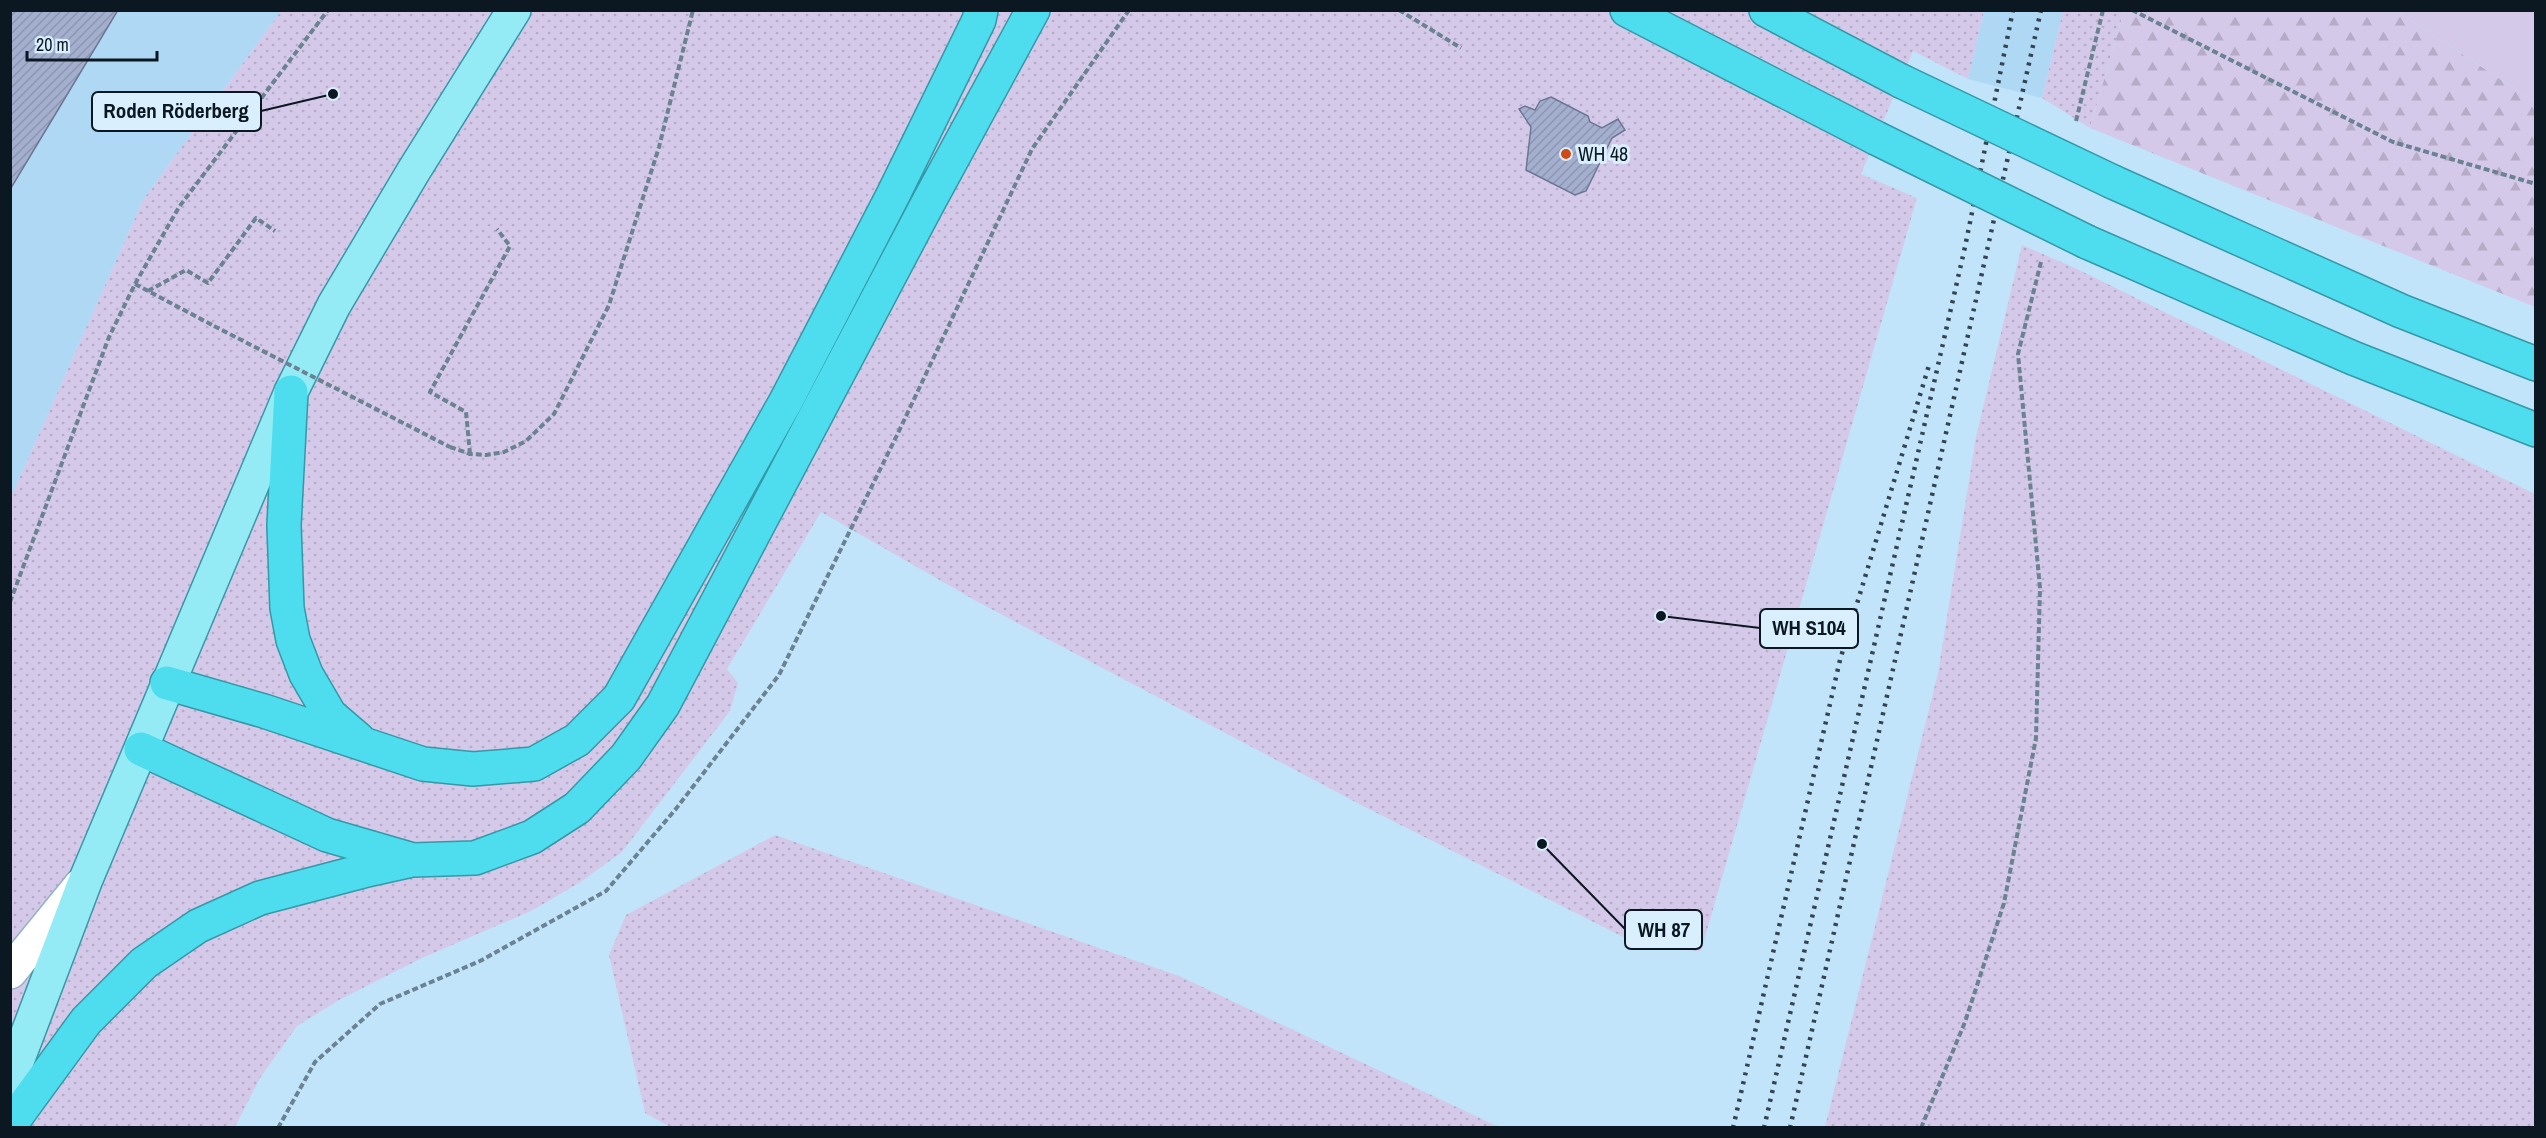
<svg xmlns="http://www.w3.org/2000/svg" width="2546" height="1138" font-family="'Archivo Narrow',sans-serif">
	<defs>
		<pattern id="grass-dots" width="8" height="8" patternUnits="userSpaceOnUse" patternTransform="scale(1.5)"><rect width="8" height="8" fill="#d5c9ea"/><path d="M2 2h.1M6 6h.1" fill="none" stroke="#b6acc8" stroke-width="1.8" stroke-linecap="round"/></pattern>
		<pattern id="forest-firs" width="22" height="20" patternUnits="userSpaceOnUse" patternTransform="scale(1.5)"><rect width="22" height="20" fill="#d5c9ea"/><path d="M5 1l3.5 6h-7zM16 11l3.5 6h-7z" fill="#b6acc8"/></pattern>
		<pattern id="building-hatch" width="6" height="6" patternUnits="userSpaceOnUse" patternTransform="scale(1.5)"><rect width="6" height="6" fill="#a4afcf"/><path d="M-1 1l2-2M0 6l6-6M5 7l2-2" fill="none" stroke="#8c96b1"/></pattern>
	</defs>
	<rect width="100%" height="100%" fill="#c1e4fb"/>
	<path fill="#afd8f4" d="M11,11H281L143,200L11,497Z
		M1984,11H2063L2042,98L1968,79Z"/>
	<path fill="url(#grass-dots)" d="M281,11H1984L1968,79L1913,51L1861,174L1917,198L1701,951L1643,947L1365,807L978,602L821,512L727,669L738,683L730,711L622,852L579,883L531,911L422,958L339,1000L297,1026L260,1078L235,1127L11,1128V497L143,200Z
		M2063,11H2124L2090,128L2042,98Z
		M2022,245L2075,268L2535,494V1127H1825L1938,673L1976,437Z
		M775,835L1179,976L1499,1127H670L645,1113L609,955L626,915Z"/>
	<path fill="url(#forest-firs)" d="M2124,11H2397L2535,102V307L2090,128Z"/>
	<path fill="#d5c9ea" d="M2397,11H2535V102Z"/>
	<path fill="url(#building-hatch)" stroke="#6c7694" stroke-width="1.5" d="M10,10H118L11,188H10Z
		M1551,97L1588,116L1590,122L1602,128L1618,119L1625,130L1612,138L1586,191L1575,195L1526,170L1531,127L1519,109L1525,106L1535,110L1540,101Z"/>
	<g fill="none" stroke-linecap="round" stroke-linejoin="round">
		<defs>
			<path id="minor" d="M10,972L81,885"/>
			<path id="major" d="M10,1080L86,879L291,392L334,305L413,172L514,10"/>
			<path id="highway" d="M1627,10L1876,138
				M1766,10L1901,81
				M2113,182L2401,311L2536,364
				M2087,242L2353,358L2536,430
				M291,392L284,525L287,608L293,640L306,674L330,715L358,739
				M167,683L264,711L423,764L473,769L534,764L577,740L619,698L786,401L893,195L979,20L981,10
				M141,749L327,835L413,860L475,858L532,837L577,808L626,757L663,705L927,205L1033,10
				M10,1125L86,1021L144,963L198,926L260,898L363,871L408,861"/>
		</defs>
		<use href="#minor" stroke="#91b2c9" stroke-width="36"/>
		<use href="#major" stroke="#3698a6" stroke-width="36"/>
		<use href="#highway" stroke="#3698a6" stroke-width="36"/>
		<path stroke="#6a8292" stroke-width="4" stroke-dasharray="6 3" stroke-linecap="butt" d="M1399,10L1461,48
			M2132,10L2393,142L2536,184
			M2076,121L2103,10
			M135,284L214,326
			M148,291L186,270L208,283L256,218L275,231
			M450,447L470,454L486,455L504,452L526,441L554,414L609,305L659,147L693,10
			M470,454L466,412L430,392L510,246L497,229
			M10,602L109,337L135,284L179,207L328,10
			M278,1128L315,1062L380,1004L480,961L606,891L675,810L779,675L899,431L1032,149L1129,10
			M1921,1128L1965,1022L2004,903L2036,738L2040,588L2018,354L2041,262"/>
		<use href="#minor" stroke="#fff" stroke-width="33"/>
		<use href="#major" stroke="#94ebf5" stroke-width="33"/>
		<use href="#highway" stroke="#4dddee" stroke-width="33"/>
		<path stroke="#334450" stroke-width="4.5" stroke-dasharray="3 6" stroke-linecap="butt" d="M1733,1128L1840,660L1930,362
			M1764,1128L1965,247L2013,10
			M1790,1128L2041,10"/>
		<defs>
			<path id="highway-bridge" d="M1901,81L2113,182
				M1876,138L2087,242"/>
		</defs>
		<use href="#highway-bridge" stroke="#3698a6" stroke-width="36" stroke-linecap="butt"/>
		<path stroke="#6a8292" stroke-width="4" stroke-dasharray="6 3" stroke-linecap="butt" d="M214,326L450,447"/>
		<use href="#highway-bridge" stroke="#4dddee" stroke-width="33"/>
	</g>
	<circle fill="#d04a14" stroke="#daeffd" stroke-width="2" cx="1566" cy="154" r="6"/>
	<g text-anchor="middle" stroke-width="6" stroke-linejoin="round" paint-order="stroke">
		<g font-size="20" fill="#0c1821" stroke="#daeffd" text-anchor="start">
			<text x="1578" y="161">WH 48</text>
		</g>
	</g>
	<path fill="none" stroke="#0c1821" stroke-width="2" d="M333 94L261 111M1661 616L1760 628M1542 844L1625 929"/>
	<g fill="#0c1821" stroke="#daeffd" stroke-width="2">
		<circle cx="333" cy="94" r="6"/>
		<circle cx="1661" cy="616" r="6"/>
		<circle cx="1542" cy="844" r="6"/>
	</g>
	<g fill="#daeffd" stroke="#0c1821" stroke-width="2">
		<rect x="92" y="92" width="169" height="39" rx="6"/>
		<rect x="1760" y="609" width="98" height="39" rx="6"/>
		<rect x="1625" y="910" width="77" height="39" rx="6"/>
	</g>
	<g font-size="21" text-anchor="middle" font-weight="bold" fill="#0c1821">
		<text x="176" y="118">Roden Röderberg</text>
		<text x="1809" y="635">WH S104</text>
		<text x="1664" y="937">WH 87</text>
	</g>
	<rect width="2546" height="1138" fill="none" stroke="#0c1821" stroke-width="24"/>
	<path d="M27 51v9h130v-9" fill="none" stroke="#0c1821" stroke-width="3"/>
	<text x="36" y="51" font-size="18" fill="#0c1821" stroke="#daeffd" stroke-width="4.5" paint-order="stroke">20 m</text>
</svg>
